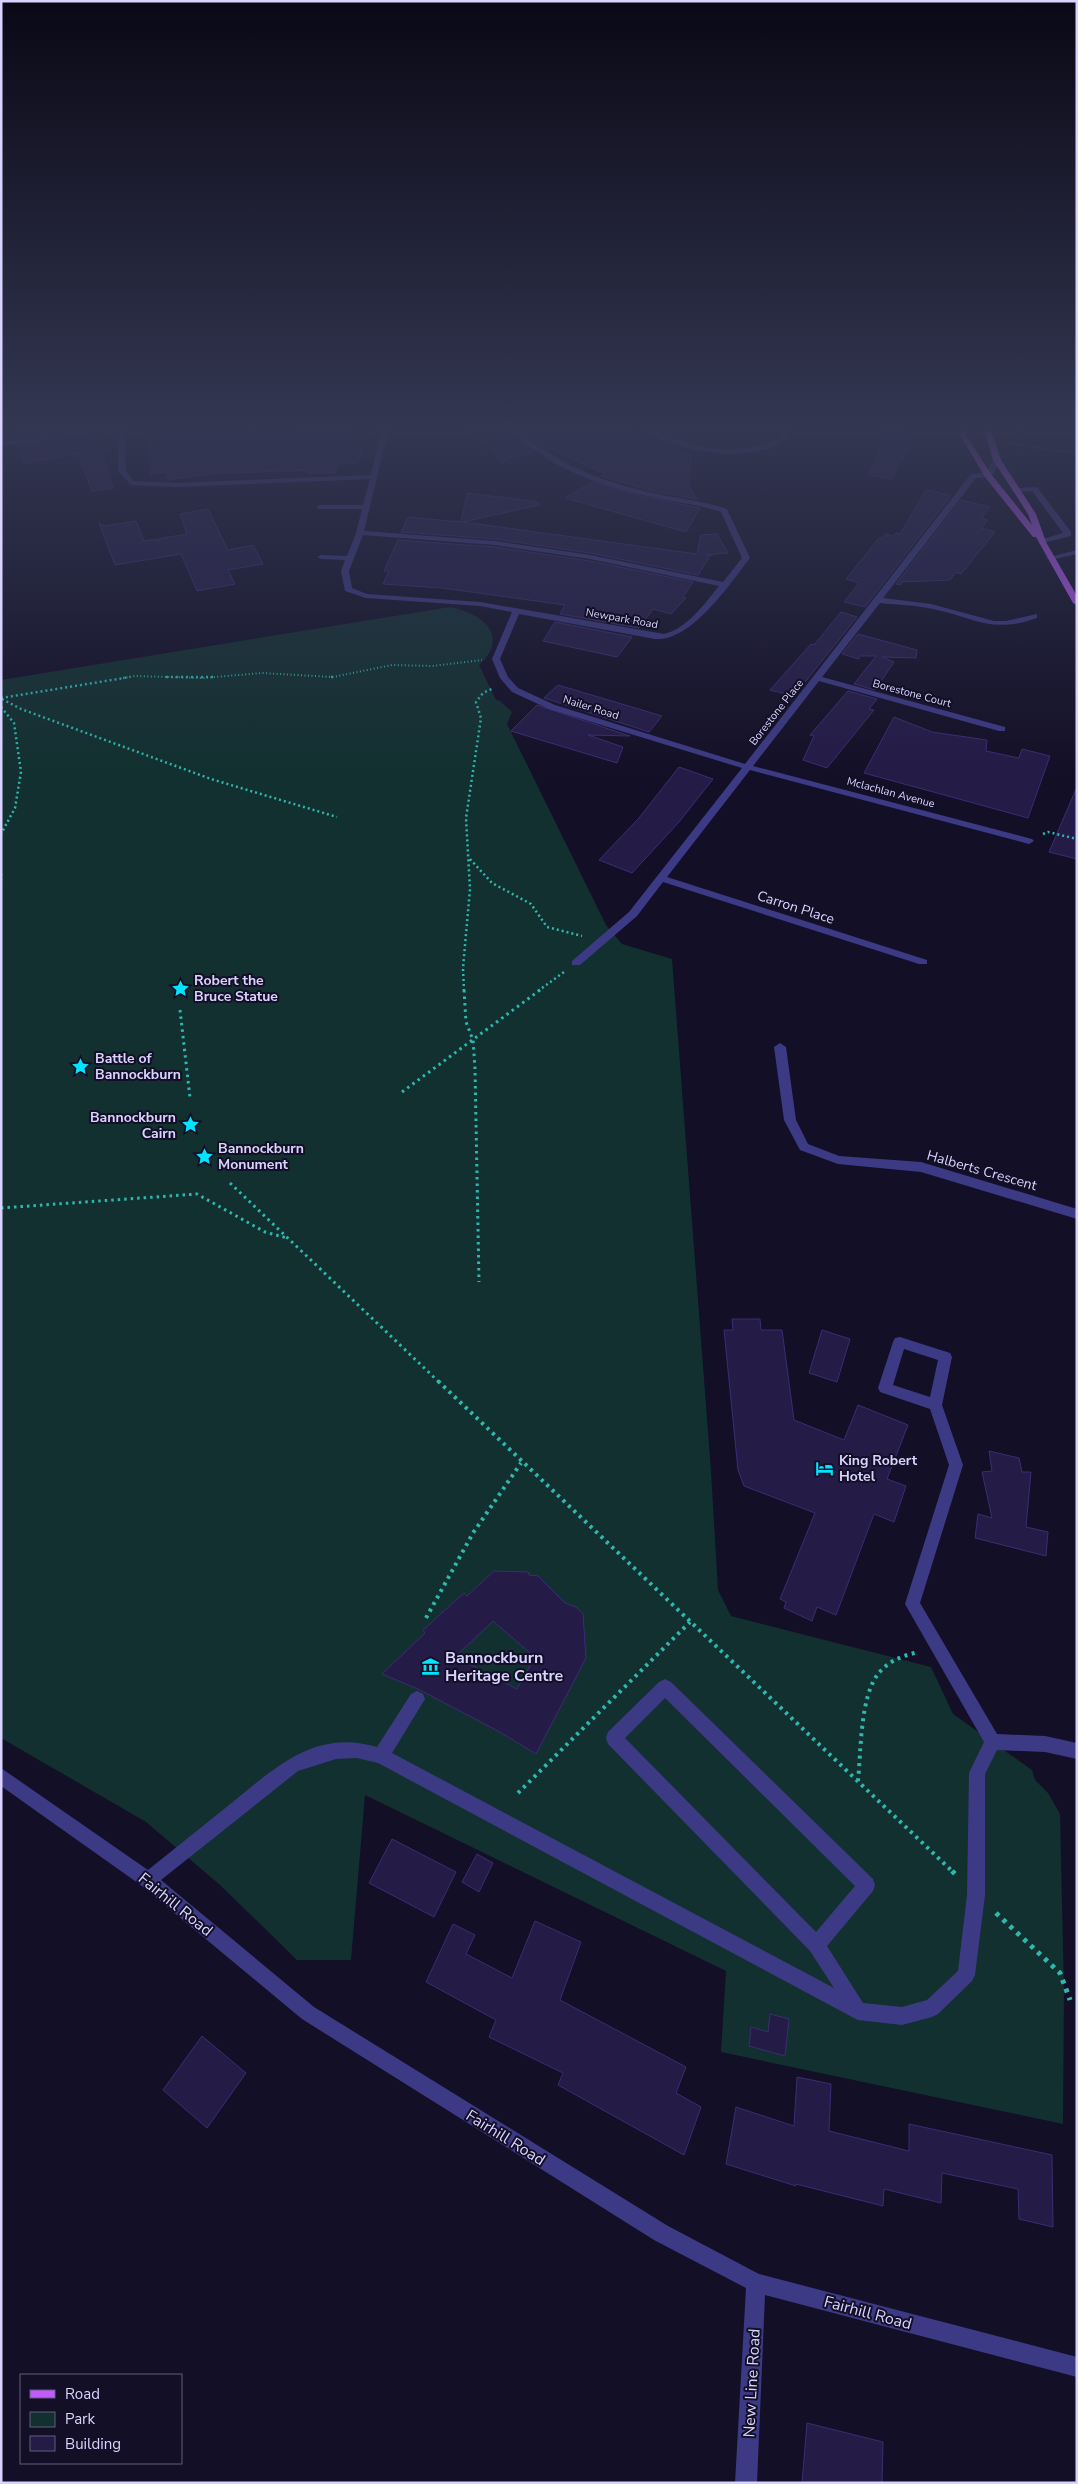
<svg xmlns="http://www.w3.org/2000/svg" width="1078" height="2484" font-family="'Nunito Sans',sans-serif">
	<rect width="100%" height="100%" fill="#130f26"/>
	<path fill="#12302f" d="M655,427H775L779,435C750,464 687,445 655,427Z
		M450,607C482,613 511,636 479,665L496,700L500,701L512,712L507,724L606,925L622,944L672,959L711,1471L718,1590L731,1616L931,1667L953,1714L1032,1770L1035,1780L1048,1793L1060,1814L1064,1990L1063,2124L721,2052L726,1971L365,1795L351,1960H297L220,1885L146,1822L1,1738V680Z"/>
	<path fill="#241b47" stroke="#3b2d73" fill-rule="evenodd" d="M17,427H91L18,438Z
		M466,427H508L519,441L534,452L513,456L503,463Z
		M519,427H622L631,433L669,450L691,455L689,487L697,499L652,491L601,476L605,474L550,448L546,449L528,436Z
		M347,429L348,439H366L358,463H337L335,473H307L308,470L207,474L168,480L165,472L151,474L148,438L223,434V437Z
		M888,430L915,434L892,479L869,475Z
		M96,435L105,451L101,452L113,488L92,491L78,453L25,463L20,445Z
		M592,482L645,497L700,508L686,532L565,498Z
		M926,490L950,495V497L865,607L844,602L859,583L846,579L879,538H882L885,534L893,536L896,533L900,534Z
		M467,493L538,502L539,505L463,522L697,554L701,535L717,534L728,553L706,555H711L698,575L590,553L495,539L401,532L408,517L461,522Z
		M961,500L990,507L981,519L988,520L981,528L995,532L961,574L956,572L950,580L901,582V585L896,584Z
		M208,509L228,550L253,545L263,564L228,570L235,584L197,591L181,554L115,565L99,523L104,526L136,521L144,541L156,539L158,542V539L187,534L180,514Z
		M398,540L495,547L590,561L693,582L683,597L686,598L671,614L653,609L639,628L560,614L565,605L442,588L383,584L389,571H384Z
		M841,612L857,617L794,696L770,690L811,644L814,645Z
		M555,622L632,637L617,657L543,641Z
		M858,634L917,650L916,658L882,657L894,662L875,690L854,684L876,656H859V659L842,654Z
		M558,685L662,716L649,732L544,698Z
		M848,691L877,699L869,709L874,710L827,768L803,760L814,736L810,735Z
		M537,705L630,736L588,735L623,747L617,763L511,731Z
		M894,717L932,732L987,740L986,751L1019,758L1022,749L1050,756L1028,818L864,773Z
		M679,767L713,779L679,822L632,873L599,860L639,818Z
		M1077,787V859L1049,852Z
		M732,1319H760L761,1330H782L794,1420L844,1440L858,1405L908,1425L887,1479L906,1486L894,1522L874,1514L836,1615L817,1607L812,1621L784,1608L786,1602L780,1599L815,1513L744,1486L738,1470L724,1330H733Z
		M822,1330L850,1339L837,1382L809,1373Z
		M989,1451L1019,1458L1022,1472H1031L1026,1527L1048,1532L1046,1556L975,1538L978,1514L992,1518L982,1472L992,1471Z
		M494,1571L528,1572L529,1575L538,1576L565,1603L576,1607L583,1614L586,1658L536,1754L498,1731L418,1689L382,1674L425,1633L423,1630L464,1593L467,1596ZM493,1621L535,1657L517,1689L455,1657Z
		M392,1839L456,1872L434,1917L369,1883Z
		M477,1854L493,1863L479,1892L462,1882Z
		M535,1921L581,1942L560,2000L686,2067L676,2093L701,2107L684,2155L558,2085L563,2073L489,2037L496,2020L426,1982L453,1924L475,1935L466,1954L512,1978Z
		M770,2014L789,2019L785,2056L749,2046L751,2027L768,2032Z
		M202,2036L246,2073L207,2128L163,2090Z
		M797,2077L831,2084L829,2131L909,2151V2124L1052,2155L1053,2227L1019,2219L1018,2189L975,2180L942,2173L941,2203L884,2189L883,2206L796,2184V2186L726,2164L736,2107L794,2126Z
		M807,2423L883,2442L882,2483H802Z"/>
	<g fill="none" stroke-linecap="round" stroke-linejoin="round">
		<path stroke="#2fb8b0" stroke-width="2" stroke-dasharray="1 2.5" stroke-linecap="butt" d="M1008,443L1077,453
			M123,678L135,676L203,678L262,673L333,677L392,665L432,666L482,660"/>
		<path stroke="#2fb8b0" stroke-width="2.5" stroke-dasharray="2 3" stroke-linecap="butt" d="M166,677H216
			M331,677H333
			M1,698L130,677
			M2,699L21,709L211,779L337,817
			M1,707L14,723L21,772L15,808L1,834
			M1043,834L1048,832L1077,839
			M470,859L492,883L531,904L547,927L582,936
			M1,874V882
			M464,991L463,968L470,889L466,818L481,718L476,702L483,693L494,688
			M538,991L564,972"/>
		<path stroke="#2fb8b0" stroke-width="3" stroke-dasharray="2.5 4" stroke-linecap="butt" d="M464,990L466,1022L473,1040L475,1069L479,1282
			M180,1010L190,1098
			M402,1092L540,990
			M230,1183L440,1383
			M1,1208L197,1194L265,1232L287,1238"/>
		<path stroke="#2fb8b0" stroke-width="4" stroke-dasharray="3 4.5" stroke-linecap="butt" d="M438,1381L953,1872
			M426,1618L473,1533L521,1463
			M858,1781C861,1752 860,1697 878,1674C888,1661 904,1655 919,1652
			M518,1793L690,1622"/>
		<path stroke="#2fb8b0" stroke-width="5" stroke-dasharray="4 5.5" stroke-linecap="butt" d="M952,1871L955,1874
			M996,1913L1060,1973L1070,2000"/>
		<path fill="#3d3a85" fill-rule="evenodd" d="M107,427H127L125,429L126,471L133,481L176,483L371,475L382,427H389L364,531L495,541L590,555L723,582L742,558L721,512C701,505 681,503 661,499C618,490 578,479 542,455C529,447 518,440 510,427H517C524,438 535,444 546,451C579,473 614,484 652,493C677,498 702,501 727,509L750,558C730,584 691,642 655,639L519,614L500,659L508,677L518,688L555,705L745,764L971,474L986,473L994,458H1000L1001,460L991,477L976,478L883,598L931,604L994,621H1006L1037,614V618C991,634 976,618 933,609C916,605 897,605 880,603L822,677L1005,727V731H999L819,681L753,766L1032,839L1034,841L1029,844L750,770L667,877L927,960V964H919L663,882L637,916L580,965H572V961L629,912L742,768L549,709L512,692L500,678L492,659L512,612L480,606L366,598L345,591L341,571L345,560L321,559L317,557L321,555L347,556L356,533L362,509H320L316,507L320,505H363L370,479L176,487L131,485L118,471L119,430L1,446V442ZM363,535L495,545L590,559L719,586C705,603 687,629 664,634L480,602L367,594L352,588L349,571Z
			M640,427H649L665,435L676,427H684L671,437C708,451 745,456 781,437V430L778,427L786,429L787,438C753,467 673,452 640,427Z
			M1037,487L1071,532V536L1039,544V540L1063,533L1032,491L1017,492L1013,490L1017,488Z
			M1077,550V554L1050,560L1046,558Z
			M780,1043L786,1047L796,1120L808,1144L839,1156L921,1162L1077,1209V1219L921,1172L838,1164L800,1150L784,1120L774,1047Z
			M900,1337L950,1353L952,1357L942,1405L963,1465L920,1603L997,1734L1045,1736L1077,1743V1759L1045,1752L997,1750L985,1774V1895L975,1975L972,1981L938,2014L932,2017L902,2025L858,2020L852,2017L378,1763L357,1758L336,1759L298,1771L161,1880L314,2007L668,2226L759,2274L1077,2357V2377L765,2295L757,2483H735L746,2288L654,2240L302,2019L142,1886L1,1786V1768L148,1870C175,1848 202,1827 229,1805C274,1769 314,1728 377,1747L411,1694L417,1691L423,1694L425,1699L392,1753L834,1988L810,1951L608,1744L606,1738L608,1732L659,1682L665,1679L671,1682L873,1879L875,1885L873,1891L827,1946L863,2003L902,2007L927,2000L958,1971L967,1895L969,1773L984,1742L905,1604L949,1465L930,1409L880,1392L878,1388L893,1342L895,1338ZM904,1349L938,1360L930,1397L893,1385ZM665,1698L855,1886L816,1932L625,1738Z"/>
		<path fill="#c25bff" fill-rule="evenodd" d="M961,427H967L966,435L991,474L1032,525L1028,514L993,460L983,427H990L1001,460L1036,514L1046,542L1077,596V605L1073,603L1036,537H1033L985,477L960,435Z"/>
	</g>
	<linearGradient id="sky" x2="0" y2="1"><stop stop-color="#0a0815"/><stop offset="0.55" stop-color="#333752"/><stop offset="1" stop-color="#333752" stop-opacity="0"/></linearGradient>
	<rect width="1078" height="775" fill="url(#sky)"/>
	<defs>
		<symbol id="sight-bare" viewBox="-9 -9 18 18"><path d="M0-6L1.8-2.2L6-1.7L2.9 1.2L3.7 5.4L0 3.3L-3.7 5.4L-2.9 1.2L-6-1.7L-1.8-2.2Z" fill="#00e5ff" stroke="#130f26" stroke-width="2.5" paint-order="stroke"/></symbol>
		<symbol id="hotel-bare" viewBox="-9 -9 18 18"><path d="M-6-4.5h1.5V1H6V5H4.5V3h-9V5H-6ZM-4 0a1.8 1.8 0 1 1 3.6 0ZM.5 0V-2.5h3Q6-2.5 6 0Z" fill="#00e5ff" stroke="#130f26" stroke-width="2.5" paint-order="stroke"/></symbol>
		<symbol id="museum-bare" viewBox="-9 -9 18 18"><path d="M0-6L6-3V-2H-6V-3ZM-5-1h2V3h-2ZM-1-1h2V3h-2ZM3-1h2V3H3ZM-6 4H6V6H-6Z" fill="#00e5ff" stroke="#130f26" stroke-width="2.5" paint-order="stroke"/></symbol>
	</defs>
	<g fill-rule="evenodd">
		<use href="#sight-bare" x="168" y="976" width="25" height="25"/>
		<use href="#sight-bare" x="68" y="1054" width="25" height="25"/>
		<use href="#sight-bare" x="178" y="1112" width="25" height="25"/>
		<use href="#sight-bare" x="192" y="1144" width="25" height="25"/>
		<use href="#hotel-bare" x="812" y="1456" width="25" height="25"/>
		<use href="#museum-bare" x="418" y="1654" width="25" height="25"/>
	</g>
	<g text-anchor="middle" stroke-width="4" stroke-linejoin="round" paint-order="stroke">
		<g font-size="11" fill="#d9d4ff" stroke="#130f26">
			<text transform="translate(622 618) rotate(10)" y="4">Newpark Road</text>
			<text transform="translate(912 693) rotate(15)" y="4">Borestone Court</text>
			<text transform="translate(591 707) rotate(17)" y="4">Nailer Road</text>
			<text transform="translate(776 712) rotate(-52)" y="4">Borestone Place</text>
			<text transform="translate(891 792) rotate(15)" y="4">Mclachlan Avenue</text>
		</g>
		<g font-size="14" fill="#d9d4ff" stroke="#130f26">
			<text transform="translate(796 907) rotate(18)" y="5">Carron Place</text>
			<text transform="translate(982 1170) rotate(16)" y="5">Halberts Crescent</text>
		</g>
		<g font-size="14" font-weight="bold" fill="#d9d4ff" stroke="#130f26" text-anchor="start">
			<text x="194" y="985">Robert the<tspan x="194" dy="16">Bruce Statue</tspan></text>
			<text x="95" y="1063">Battle of<tspan x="95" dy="16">Bannockburn</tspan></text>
			<text x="176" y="1122" text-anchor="end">Bannockburn<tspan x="176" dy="16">Cairn</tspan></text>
			<text x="218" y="1153">Bannockburn<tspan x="218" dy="16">Monument</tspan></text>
			<text x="839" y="1465">King Robert<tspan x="839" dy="16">Hotel</tspan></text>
		</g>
		<g font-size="16" font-weight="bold" fill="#d9d4ff" stroke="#130f26" text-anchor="start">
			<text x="445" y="1663">Bannockburn<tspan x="445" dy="18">Heritage Centre</tspan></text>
		</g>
		<g font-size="16" fill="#d9d4ff" stroke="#130f26">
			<text transform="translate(176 1904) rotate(39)" y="6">Fairhill Road</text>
			<text transform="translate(506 2137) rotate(32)" y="6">Fairhill Road</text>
			<text transform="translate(868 2312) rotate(15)" y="6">Fairhill Road</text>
			<text transform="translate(751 2383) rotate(-87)" y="6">New Line Road</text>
		</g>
	</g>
	<rect width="1078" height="2484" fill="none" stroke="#d9d4ff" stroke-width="5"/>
	<rect x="20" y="2374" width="162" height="90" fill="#130f26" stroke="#625e7d"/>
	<rect x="30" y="2390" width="25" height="8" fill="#c25bff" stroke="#625e7d"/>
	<text x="65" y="2399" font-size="15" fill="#d9d4ff">Road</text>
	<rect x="30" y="2412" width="25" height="15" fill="#12302f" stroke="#625e7d"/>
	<text x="65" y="2424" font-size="15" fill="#d9d4ff">Park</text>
	<rect x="30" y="2436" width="25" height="15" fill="#241b47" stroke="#625e7d"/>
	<text x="65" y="2449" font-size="15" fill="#d9d4ff">Building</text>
</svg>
